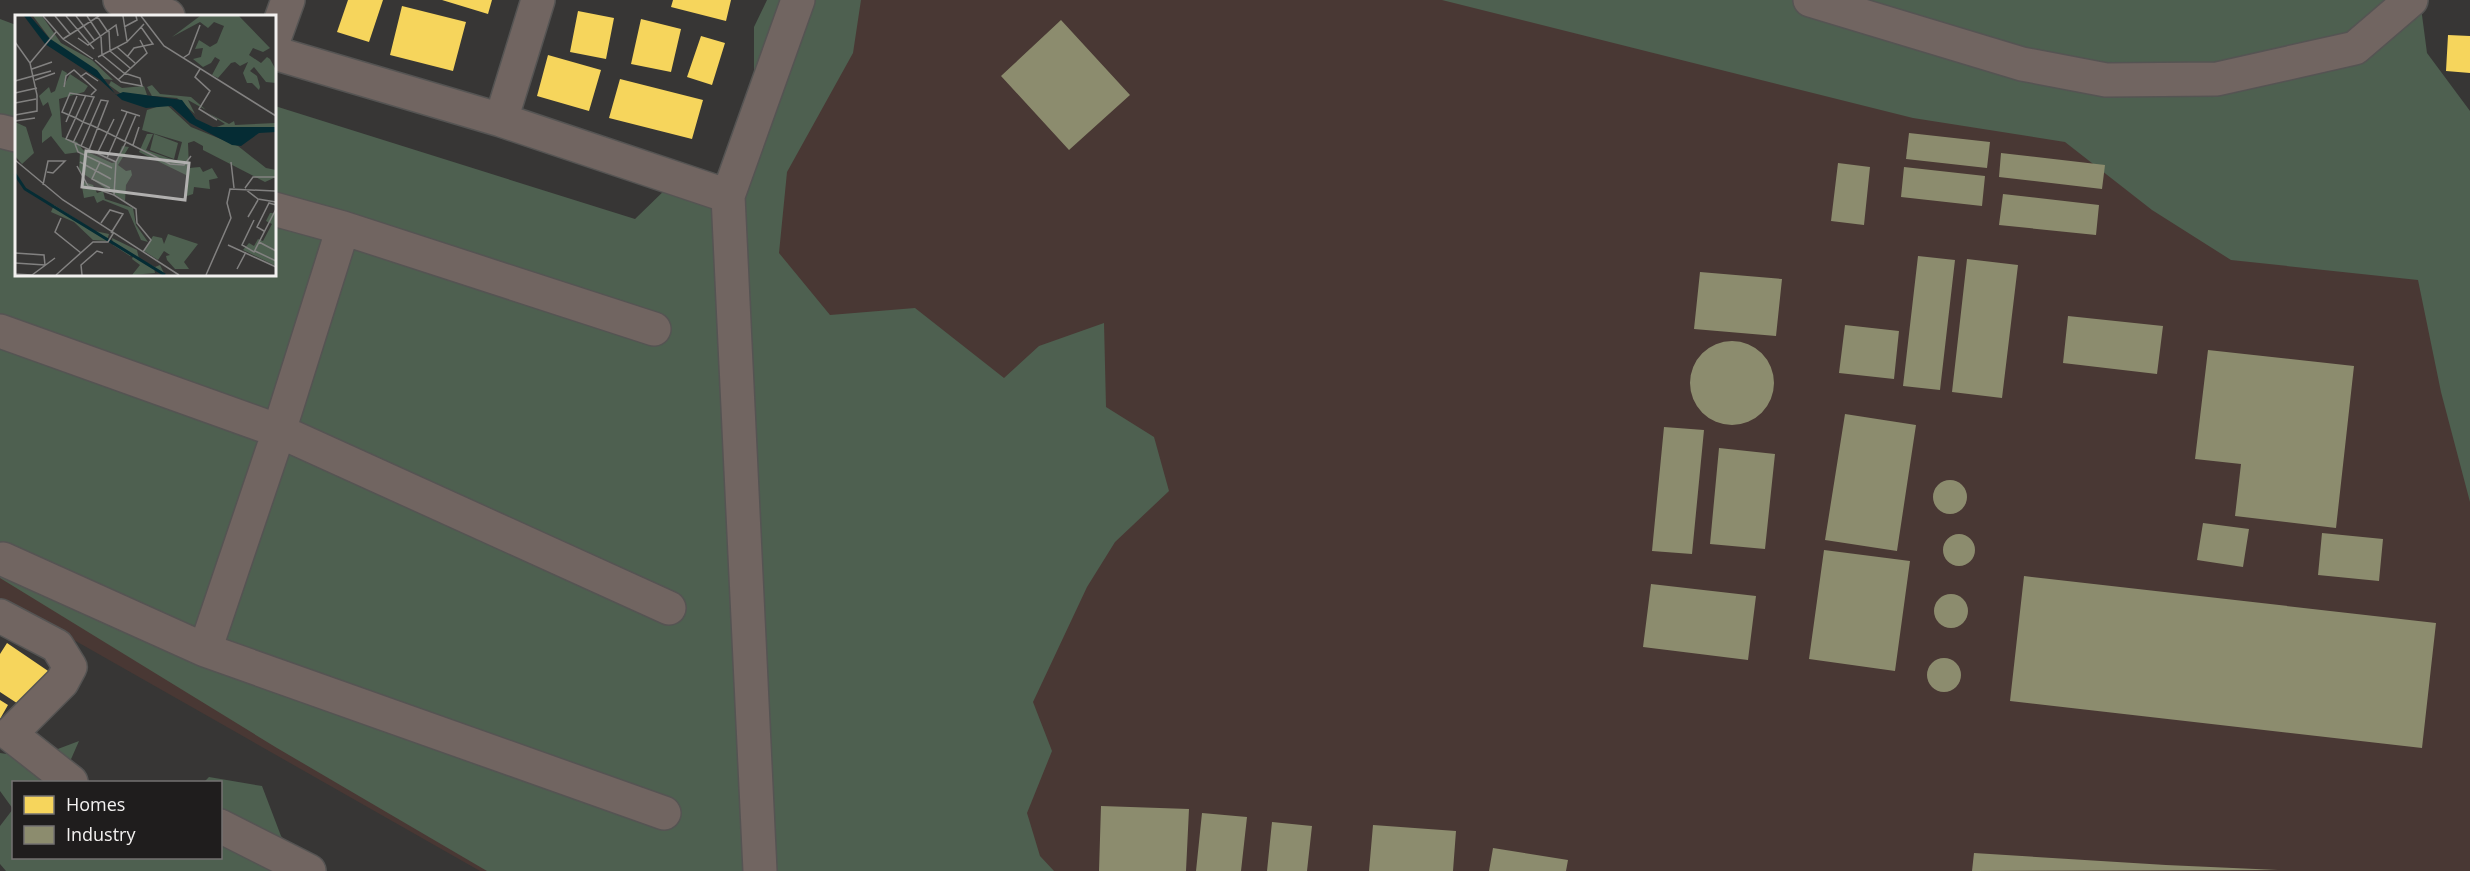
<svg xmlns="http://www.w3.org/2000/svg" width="2470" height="871" font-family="'Open Sans',sans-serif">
	<rect width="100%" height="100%" fill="#373635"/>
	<path fill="#493834" d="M823,0H1555L2114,132L2470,256V871H480L0,598V80L16,274H274L735,254Z"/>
	<path fill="#4e6050" d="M767,0H861L853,53L787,172L779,253L830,315L915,308L1004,378L1039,346L1104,323L1106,407L1154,437L1169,491L1115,542L1087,587L1033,702L1052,751L1027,813L1040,856L1054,871H487L277,748L0,578V19L16,25V274H274L275,106L635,219L670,185L721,198L754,111V27Z
		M1442,0H2420L2427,53L2470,111V502L2441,392L2418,280L2231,260L2152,210L2065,142L1913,118Z
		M79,741L61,782H14V858H220V782H204L209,777L262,786L281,836L309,871H6L0,864V826L13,809L0,791V753L34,758Z"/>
	<path fill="#f6d55c" d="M348,0H383L369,42L337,32Z
		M442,0H492L488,14Z
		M673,0H731L726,21L671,7Z
		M402,6L466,22L453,71L390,55Z
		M578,11L614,18L606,59L570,52Z
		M641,19L681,29L671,72L631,64Z
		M2448,35L2470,36V73L2446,71Z
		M701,36L725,43L712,85L687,77Z
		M548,55L601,70L589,111L537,96Z
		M620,79L703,100L692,139L609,118Z
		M7,643L54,675L29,711L0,692V654Z
		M0,700L8,705L0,719Z"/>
	<path fill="#8c8c6e" d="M1061,20L1130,95L1069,150L1001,76Z
		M1909,133L1990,142L1987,168L1906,159Z
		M2001,153L2105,165L2102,189L1999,177Z
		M1838,163L1870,167L1864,225L1831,221Z
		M1904,167L1985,176L1982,206L1901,197Z
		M2003,194L2099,205L2096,235L1999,225Z
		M1918,256L1955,260L1940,390L1903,386Z
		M1967,259L2018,265L2002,398L1952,392Z
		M1700,272L1782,279L1776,336L1694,329Z
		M2068,316L2163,326L2157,374L2063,363Z
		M1845,325L1899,331L1894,379L1839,373Z
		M1690 383a42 42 0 1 1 84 0a42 42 0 1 1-84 0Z
		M2208,350L2354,366L2336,528L2235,516L2241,464L2195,459Z
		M1845,414L1916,425L1897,551L1825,540Z
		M1664,427L1704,430L1692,554L1652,551Z
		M1719,448L1775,454L1765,549L1710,544Z
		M1933 497a17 17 0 1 1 34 0a17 17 0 1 1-34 0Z
		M2203,523L2249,529L2243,567L2197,560Z
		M2322,533L2383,539L2379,581L2318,575Z
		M1943 550a16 16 0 1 1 32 0a16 16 0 1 1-32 0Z
		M1824,550L1910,561L1895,671L1809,659Z
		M2024,576L2436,623L2422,748L2010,701Z
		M1651,584L1756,596L1748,660L1643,647Z
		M1934 611a17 17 0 1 1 34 0a17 17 0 1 1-34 0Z
		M1927 675a17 17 0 1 1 34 0a17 17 0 1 1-34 0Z
		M1101,806L1189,809L1186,871H1099Z
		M1202,813L1247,817L1241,871H1196Z
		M1272,822L1312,826L1307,871H1267Z
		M1373,825L1456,831L1453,871H1369Z
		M1493,848L1568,860L1566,871H1489Z
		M1974,853L2166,865L2278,870L1972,871Z"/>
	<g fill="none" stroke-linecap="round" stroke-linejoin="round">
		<defs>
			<path id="minor" d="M120,0L168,16
				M1810,0L2022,64L2106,80L2217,79L2355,48L2411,0
				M274,39L288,0
				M274,53L501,120L728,196
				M501,120L538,0
				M0,131L16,135
				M274,209L343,228L654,329
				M343,228L279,431L205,650L664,813
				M0,331L279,431L669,608
				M3,559L205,650
				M0,616L57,646L70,667L62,682L10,734L71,782
				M220,826L309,871
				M760,871L728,196L798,0"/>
		</defs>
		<use href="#minor" stroke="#555453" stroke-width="36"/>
		<use href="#minor" stroke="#716561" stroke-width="33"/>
	</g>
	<g transform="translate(15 15)">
		<rect width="261" height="261" fill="#373635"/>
		<path d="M18,1H27L46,28L77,45L98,65L89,64L39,29ZM185,1H224L255,33L248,37L238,33L234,40L246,48L252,42L255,44L261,55V68L251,67L239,52L235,56L242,61L245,72L244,75L237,68H232L228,58L233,47L225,51L220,47L216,48L203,63L197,60L205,45L200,42L196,48L188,52L178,44L186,42L188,33L180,34L184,25L195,32L202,28L209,11L199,7L193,13L185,7L157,22ZM47,55L52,58L48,72L55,59L73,71L69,77L44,84L47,122L62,127L68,135L97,148L101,147L107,131L114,132L103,150L111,156L116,155L117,160L111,170L110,186L64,156L65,137L50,139L36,121L27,128V116L37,100L33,87L28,91L24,81L34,72L36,78L40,76ZM96,66L107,73L129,71L132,80L137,81L132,72L137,70L145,79L176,82L191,95L173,85L180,99L162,83L105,78L94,70ZM151,89L176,112L223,131L251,153L261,155V162L250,167L188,135V131L179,126L173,128L174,153L185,152L188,157L197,153L203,163L194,165L195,174L179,172L178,179L172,181L171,160L124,137L132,119H138L131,135L162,146L167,127L127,115L132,95ZM193,98L214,109L219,106L220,110L261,108V112L199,113L210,109ZM0,107L11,112L19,138L7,149L0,141ZM139,119L163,128L159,144L135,135ZM66,166L78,170L82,178L88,176L90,184L118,193L121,210L133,227L126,225L113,195L88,185L82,188L79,181L69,183ZM39,190L80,216L94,219L92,226L78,225L59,207L36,197ZM255,198H261V251L228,235L234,228L239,231L243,224L248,226L257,209L251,206ZM153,219L183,229L169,247L174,254H160L152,245L151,241L155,240L149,236L143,245L129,236L138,221L147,223L149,229ZM97,223L122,235L124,244L140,252L145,250L149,258L139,253L140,258L117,260L125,250L117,244L119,239L115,241L98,230Z" fill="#4e6050"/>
		<path d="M9,1H15L34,23L82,55L101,80L108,77L167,85L181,104L198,112H261V117L244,118L226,131L217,130L175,108L156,91L131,93L107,85L84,64L30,29Z" fill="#052c34"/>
		<path fill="none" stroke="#052c34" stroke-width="3" d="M0,159L10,174L150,260"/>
		<path fill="none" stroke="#828180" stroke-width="1.5" d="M28,1L48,24L78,44M40,1L55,19M51,1L79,34M61,1L80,26M72,1L86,22L87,40L109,58L125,63L127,71L106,67L80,45M82,1L93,17M108,1L112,26M126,1L149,31L261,101M109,12L122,5L121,1M94,16L95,36L115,53M63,23L73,30L101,10L103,21M48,24L84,1M0,27L15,48L22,80V96L0,100M102,32L120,48M83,42L112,27L129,9M112,42L119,33L138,29L126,12M168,43L174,39L185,10M15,48L41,17M17,54L37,47M185,54L180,62L195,76L184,94L202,105M65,62L71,58L83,66M20,65L40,58M103,65L132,38L125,25M0,66L36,56M49,72L51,61L59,55L81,75L76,80M0,78L22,73M71,80L51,124L101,147M0,88L21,84M106,95L125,101M0,106L20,103M51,107L62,81M110,126L121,100M111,127L101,147L99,180L121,194L122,208L136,225L128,237M58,128L68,107L78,84L79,82L55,78L47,97L61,103L68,107L76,110L93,118L155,149L169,150L176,141M60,129L63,137L97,153M118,130L124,112M66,131L86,85L93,86L74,135M82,139L99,104M92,143L112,97M0,145L48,185L164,260M65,147L96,164M85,147L77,164L95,173M216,147L219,173M62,151L73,171L99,180M28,170L33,146H50L38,158L32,157M230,173L238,162H261M230,174L243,184L261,187M233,202L243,185M46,203L40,217L66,238M239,205L227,230L239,237L261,194M86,208L95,195L108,199L96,218M249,216L242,212L254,188L261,190M244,227L261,236M213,230L261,252M240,236L261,246M0,238L29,240L30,250M0,248L30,250M222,254L231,237M0,259L17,260L40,243M41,260L78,227H93L99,217M67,260L66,250L82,236L88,238M191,260L216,203L212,188L215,174L260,176"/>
		<path fill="#b1b0af" fill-opacity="0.15" stroke="#b1b0af" stroke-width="3" d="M71,136L174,148L170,185L67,172Z"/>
		<rect width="261" height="261" fill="none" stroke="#f3f1f0" stroke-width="3"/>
	</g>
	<rect x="12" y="781" width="210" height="78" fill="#1f1d1d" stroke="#747271" stroke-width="1.5"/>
	<rect x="24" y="796" width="30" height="18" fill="#f6d55c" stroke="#747271" stroke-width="1.5"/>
	<text x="66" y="811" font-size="18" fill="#f3f1f0">Homes</text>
	<rect x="24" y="826" width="30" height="18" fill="#8c8c6e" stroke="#747271" stroke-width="1.5"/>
	<text x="66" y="841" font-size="18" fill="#f3f1f0">Industry</text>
</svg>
